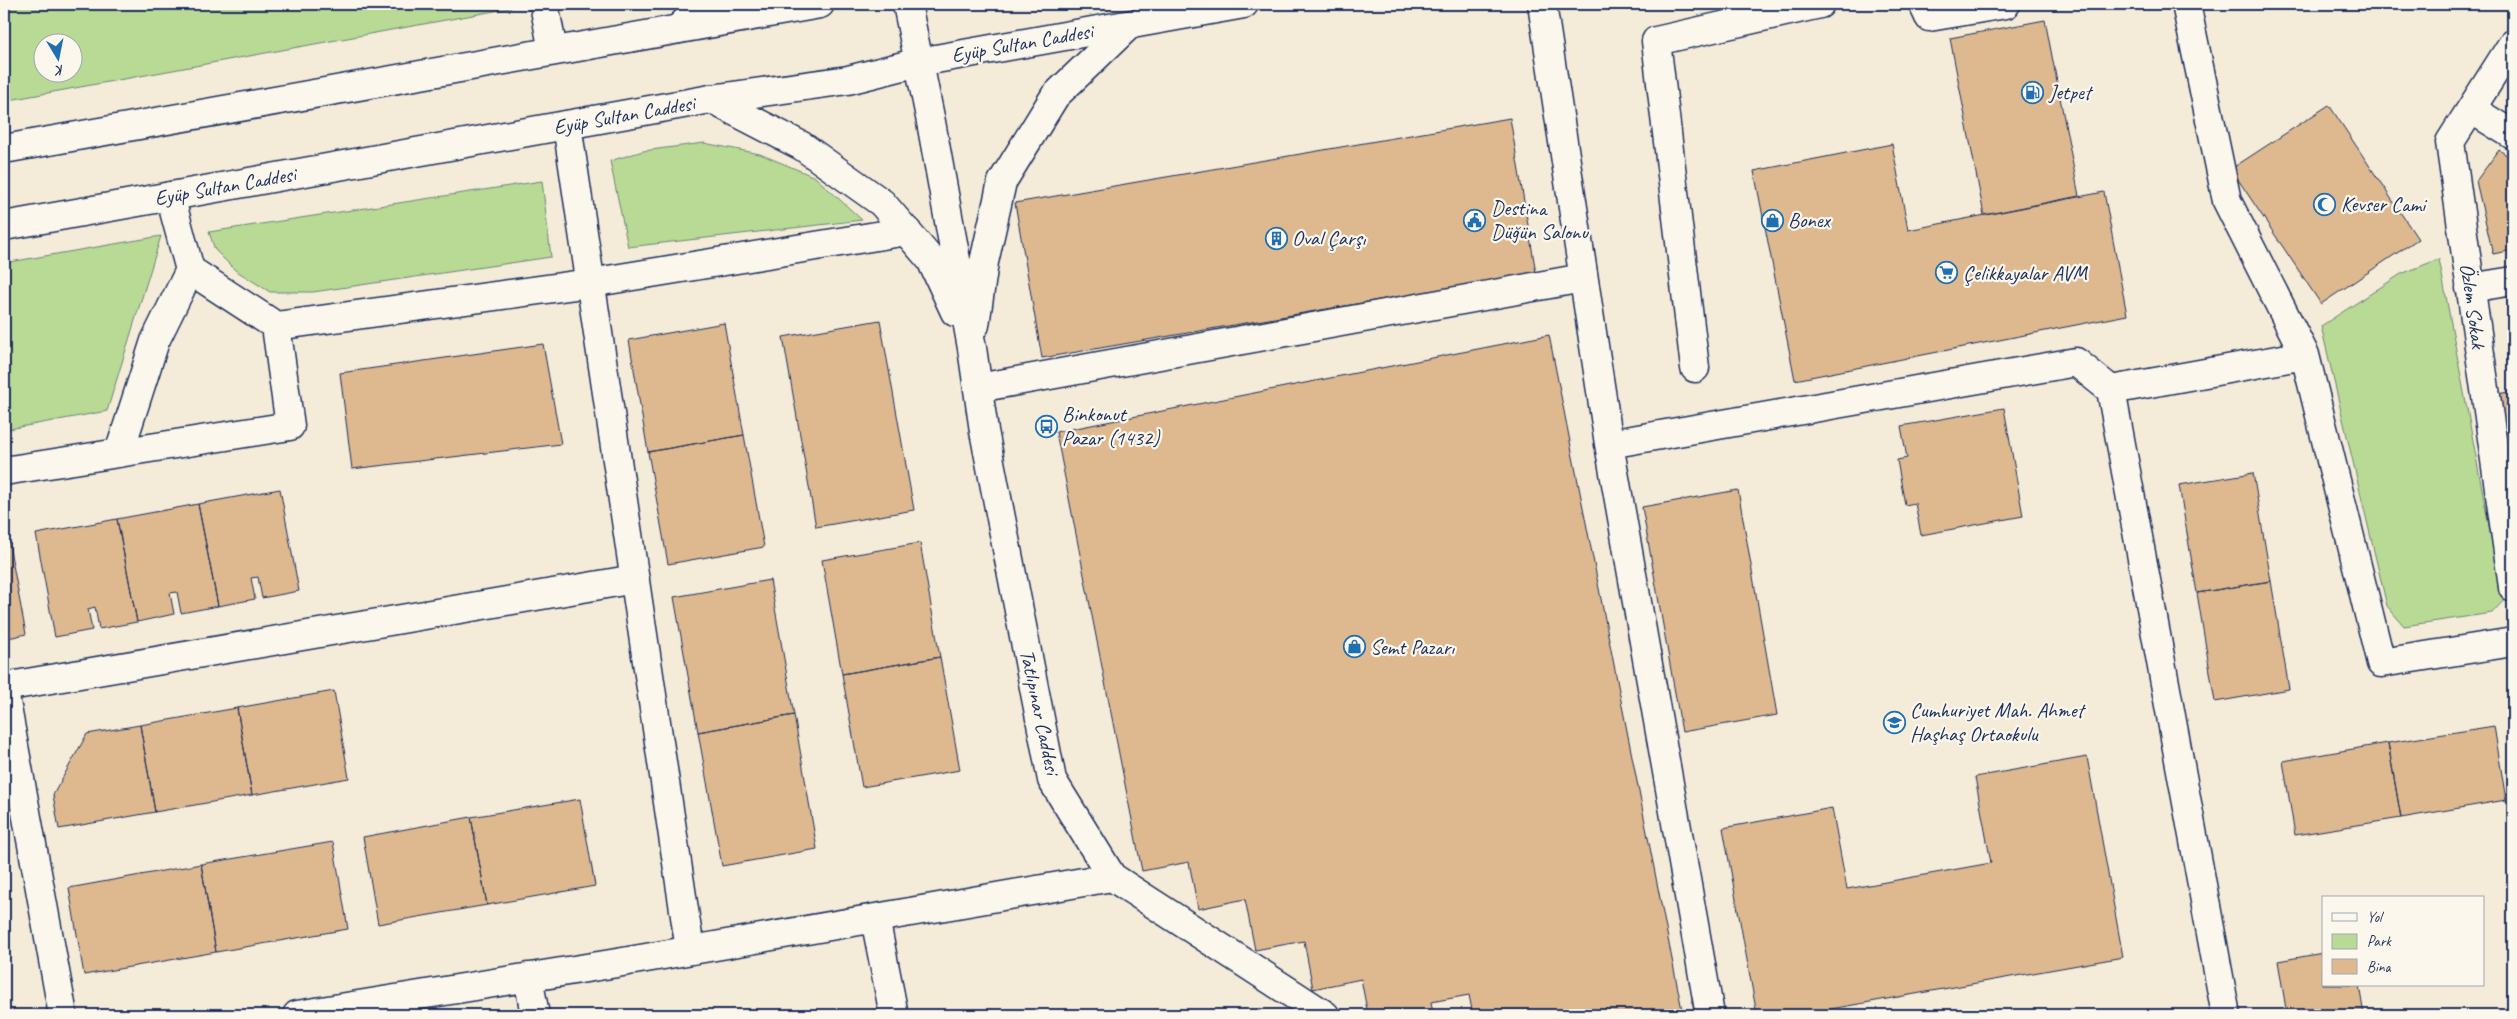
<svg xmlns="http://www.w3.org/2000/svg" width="2517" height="1019" font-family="Caveat,sans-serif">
	<rect width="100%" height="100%" fill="#f5ebd9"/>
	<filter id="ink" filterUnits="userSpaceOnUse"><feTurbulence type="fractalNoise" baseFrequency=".02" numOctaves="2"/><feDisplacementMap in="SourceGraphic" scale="10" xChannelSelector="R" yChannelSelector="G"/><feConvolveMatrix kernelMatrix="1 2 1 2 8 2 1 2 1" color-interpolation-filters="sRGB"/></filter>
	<g filter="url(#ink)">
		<path fill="#b8da94" stroke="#6a8479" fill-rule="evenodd" d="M4,4H511V8L4,101ZM72,42V72H42V42Z
			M704,143L760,154L815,177L862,220L628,247L610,161L643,151Z
			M542,181L551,257L313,292H270L235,270L215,250L209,232Z
			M161,236L107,411L4,430V263Z
			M2439,259L2503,601L2492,613L2404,626L2387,606L2321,326L2401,274Z"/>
		<path fill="#deb98f" stroke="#1b2f5e" d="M2045,20L2079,196L1984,215L1950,38Z
			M2329,105L2418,239L2321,304L2231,169Z
			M1510,118L1536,273L1042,358L1015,203Z
			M1892,144L1908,230L2104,192L2127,315L1795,380L1754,171Z
			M2499,150L2513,159V250L2493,254L2476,181Z
			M880,320L914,510L816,527L783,337Z
			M724,323L744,435L648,452L629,340Z
			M1549,335L1683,1015H1473L1469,995L1431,1002L1433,1014L1368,1015L1361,979L1313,989L1304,941L1255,950L1245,899L1198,909L1189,862L1142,871L1056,432Z
			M543,344L561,444L352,469L340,373Z
			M2513,391V465L2498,394Z
			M2004,408L2023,516L1921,535L1915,503L1905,505L1897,460L1907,458L1901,426Z
			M744,435L764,547L668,564L648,452Z
			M2253,473L2271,581L2197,593L2179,485Z
			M280,489L299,591L262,598L258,577L251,578L255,599L218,606L198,504Z
			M1738,490L1777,715L1682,732L1642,507Z
			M198,504L218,606L181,613L177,592L170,593L174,614L137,622L117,519Z
			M117,519L137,622L99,629L95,607L88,609L92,630L55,637L36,534Z
			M4,533H7L26,634L4,639Z
			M920,543L940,657L842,674L822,560Z
			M770,580L794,715L698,732L674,597Z
			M2271,581L2289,689L2215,702L2197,593Z
			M940,657L960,770L862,787L842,674Z
			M334,691L349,778L252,795L237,708Z
			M237,708L252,795L155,812L140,725Z
			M794,715L817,849L722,866L698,732Z
			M140,725L155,812L59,829L53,795L87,734Z
			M2494,726L2506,800L2401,818L2388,743Z
			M2388,743L2401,818L2295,835L2283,761Z
			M2087,757L2123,957L1797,1015H1757L1723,828L1832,808L1847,889L1991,863L1975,777Z
			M580,799L595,886L487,905L471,817Z
			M471,817L487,905L378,924L363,837Z
			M333,842L348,929L216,952L201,864Z
			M201,864L216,952L84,975L69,888Z
			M2323,953V985H2359L2364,1015H2287L2278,961Z"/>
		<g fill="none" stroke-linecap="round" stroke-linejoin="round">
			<defs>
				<path id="minor" d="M544,4L553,51
					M907,4L931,122L972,348L984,431L1052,780L1112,877L1325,1015
					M1542,4L1609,444L1710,1015
					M1923,4L1929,17L2006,4
					M2186,4L2227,201L2305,355L2381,663L2513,642
					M678,29L704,4
					M2513,43L2450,142L2513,587
					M711,99L802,146L882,203L931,260L955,312
					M2471,109L2513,135
					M567,125L690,950
					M170,196L190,270L276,326
					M2470,288L2513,281
					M975,325L984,262L1002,182L1055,96L1129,25
					M1695,368L1656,41L1820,4
					M978,388L1583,278
					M1609,444L2076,362L2111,390
					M119,453L155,341L190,270
					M4,471L290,426L276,326L590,283L907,231
					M4,687L635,579
					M4,691L63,1015
					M875,918L894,1015
					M528,977L535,1015
					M297,1015L617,963L1112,877
					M2226,1015L2111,390L2305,355"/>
				<path id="major" d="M4,149L820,4
					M4,226L711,99L848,80L919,62L1244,4"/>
			</defs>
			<use href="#minor" stroke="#1b2f5e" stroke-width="31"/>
			<use href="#major" stroke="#1b2f5e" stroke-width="31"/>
			<use href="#minor" stroke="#fbf7ec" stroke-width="28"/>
			<use href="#major" stroke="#fbf7ec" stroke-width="28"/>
		</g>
	</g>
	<defs>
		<symbol id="fuel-ring" viewBox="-11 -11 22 22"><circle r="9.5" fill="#fbf7ec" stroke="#1f6fb2" stroke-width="1.5"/><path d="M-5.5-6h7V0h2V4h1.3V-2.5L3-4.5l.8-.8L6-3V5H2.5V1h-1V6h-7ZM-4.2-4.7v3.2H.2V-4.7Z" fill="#1f6fb2"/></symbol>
		<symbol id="mosque-ring" viewBox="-11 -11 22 22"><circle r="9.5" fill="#fbf7ec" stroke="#1f6fb2" stroke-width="1.5"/><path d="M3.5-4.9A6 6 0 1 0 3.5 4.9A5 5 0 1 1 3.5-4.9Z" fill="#1f6fb2"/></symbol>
		<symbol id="civic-ring" viewBox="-11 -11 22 22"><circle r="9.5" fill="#fbf7ec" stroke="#1f6fb2" stroke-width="1.5"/><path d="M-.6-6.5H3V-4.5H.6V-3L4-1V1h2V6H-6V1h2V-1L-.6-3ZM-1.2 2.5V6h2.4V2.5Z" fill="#1f6fb2"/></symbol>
		<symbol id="shop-ring" viewBox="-11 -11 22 22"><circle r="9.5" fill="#fbf7ec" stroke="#1f6fb2" stroke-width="1.5"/><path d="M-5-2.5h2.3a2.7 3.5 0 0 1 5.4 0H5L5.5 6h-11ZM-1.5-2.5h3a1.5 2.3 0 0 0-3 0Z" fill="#1f6fb2"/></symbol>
		<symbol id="building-ring" viewBox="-11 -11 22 22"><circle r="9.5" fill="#fbf7ec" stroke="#1f6fb2" stroke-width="1.5"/><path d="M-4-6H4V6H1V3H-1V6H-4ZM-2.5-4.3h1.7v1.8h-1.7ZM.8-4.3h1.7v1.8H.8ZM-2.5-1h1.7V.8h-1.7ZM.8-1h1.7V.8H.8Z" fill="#1f6fb2"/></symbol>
		<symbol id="supermarket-ring" viewBox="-11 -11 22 22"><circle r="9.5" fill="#fbf7ec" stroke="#1f6fb2" stroke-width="1.5"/><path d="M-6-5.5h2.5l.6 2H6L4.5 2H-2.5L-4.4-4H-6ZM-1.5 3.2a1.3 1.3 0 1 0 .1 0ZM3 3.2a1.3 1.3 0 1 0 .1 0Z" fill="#1f6fb2"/></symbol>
		<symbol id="bus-ring" viewBox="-11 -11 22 22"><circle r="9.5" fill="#fbf7ec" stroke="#1f6fb2" stroke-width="1.5"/><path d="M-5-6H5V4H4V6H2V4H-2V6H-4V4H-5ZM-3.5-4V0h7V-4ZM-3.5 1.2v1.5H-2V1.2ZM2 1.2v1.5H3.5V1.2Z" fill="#1f6fb2"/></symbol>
		<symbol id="school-ring" viewBox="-11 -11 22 22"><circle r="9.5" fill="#fbf7ec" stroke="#1f6fb2" stroke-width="1.5"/><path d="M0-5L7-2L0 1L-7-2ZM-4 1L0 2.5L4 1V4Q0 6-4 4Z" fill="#1f6fb2"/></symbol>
	</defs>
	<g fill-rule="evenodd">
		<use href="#fuel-ring" x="2020" y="80" width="25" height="25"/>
		<use href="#mosque-ring" x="2312" y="192" width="25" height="25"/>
		<use href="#civic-ring" x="1462" y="208" width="25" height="25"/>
		<use href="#shop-ring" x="1760" y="208" width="25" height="25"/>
		<use href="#building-ring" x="1264" y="226" width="25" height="25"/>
		<use href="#supermarket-ring" x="1934" y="260" width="25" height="25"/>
		<use href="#bus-ring" x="1034" y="414" width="25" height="25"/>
		<use href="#shop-ring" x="1342" y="634" width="25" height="25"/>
		<use href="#school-ring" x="1882" y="710" width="25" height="25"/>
	</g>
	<g text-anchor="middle" stroke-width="4.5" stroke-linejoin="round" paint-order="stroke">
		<g font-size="21" fill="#1b2f5e" stroke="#fbf7ec">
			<text transform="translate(1022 43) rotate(-10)" y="7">Eyüp Sultan Caddesi</text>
			<text transform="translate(624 115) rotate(-10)" y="7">Eyüp Sultan Caddesi</text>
			<text transform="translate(225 186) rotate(-10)" y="7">Eyüp Sultan Caddesi</text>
			<text transform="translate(2473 306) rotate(82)" y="7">Özlem Sokak</text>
			<text transform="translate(1040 712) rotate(78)" y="7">Tatlıpınar Caddesi</text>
		</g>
		<g font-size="21" fill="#1b2f5e" stroke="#fbf7ec" text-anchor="start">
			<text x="2049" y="99">Jetpet</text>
			<text x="2341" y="211">Kevser Cami</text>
			<text x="1491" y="215">Destina<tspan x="1491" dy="24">Düğün Salonu</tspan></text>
			<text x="1788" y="227">Bonex</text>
			<text x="1292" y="245">Oval Çarşı</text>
			<text x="1963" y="280">Çelikkayalar AVM</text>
			<text x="1062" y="421">Binkonut<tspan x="1062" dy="24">Pazar (1432)</tspan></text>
			<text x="1370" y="654">Semt Pazarı</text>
			<text x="1910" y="717">Cumhuriyet Mah. Ahmet<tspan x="1910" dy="24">Haşhaş Ortaokulu</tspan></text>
		</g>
	</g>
	<rect width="2517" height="1019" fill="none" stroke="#fbf7ec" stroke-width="20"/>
	<rect x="10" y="10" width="2497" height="999" fill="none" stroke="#1b2f5e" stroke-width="2" filter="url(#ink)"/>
	<rect x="2322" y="896" width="162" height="90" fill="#fbf7ec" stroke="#a1a7b3"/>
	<rect x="2332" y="913" width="25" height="8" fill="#fbf7ec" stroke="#a1a7b3"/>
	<text x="2367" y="922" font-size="15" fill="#1b2f5e">Yol</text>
	<rect x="2332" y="934" width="25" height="15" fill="#b8da94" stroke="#a1a7b3"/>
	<text x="2367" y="946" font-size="15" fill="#1b2f5e">Park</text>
	<rect x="2332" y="959" width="25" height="15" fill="#deb98f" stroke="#a1a7b3"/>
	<text x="2367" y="972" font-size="15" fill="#1b2f5e">Bina</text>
	<g transform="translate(58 58) rotate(170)"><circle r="24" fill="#fbf7ec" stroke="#a1a7b3"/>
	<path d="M0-4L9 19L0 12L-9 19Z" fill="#1f6fb2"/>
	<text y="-8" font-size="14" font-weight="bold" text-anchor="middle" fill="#1b2f5e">K</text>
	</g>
</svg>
